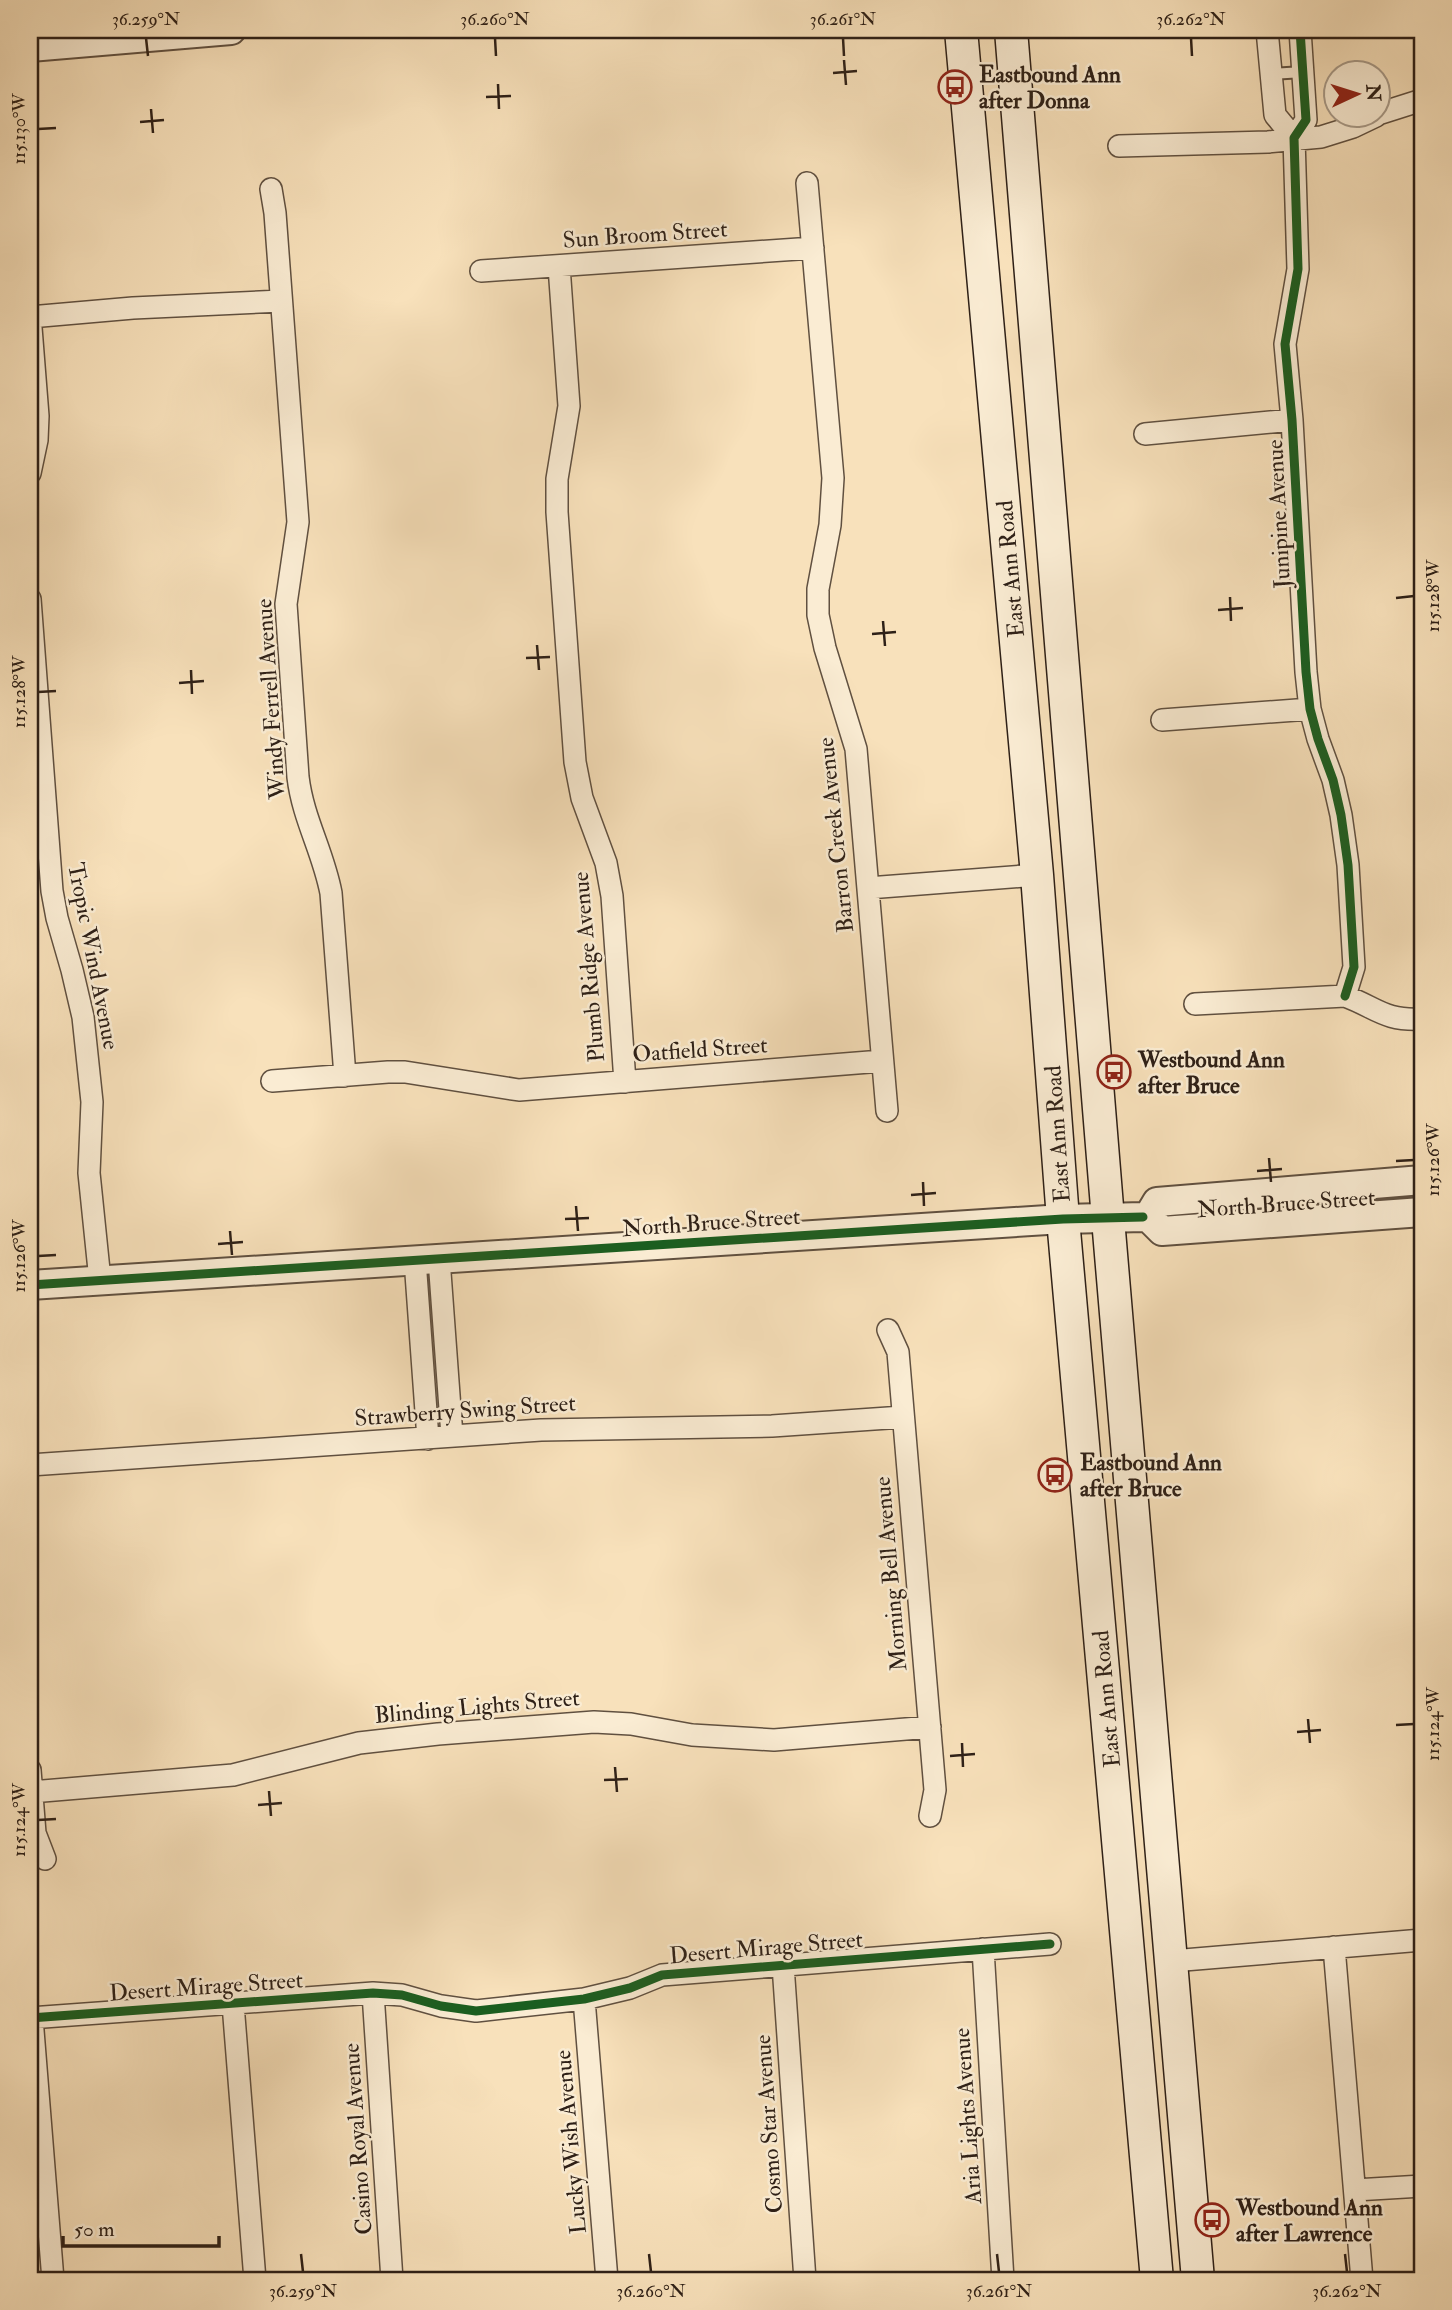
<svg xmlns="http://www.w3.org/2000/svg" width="1452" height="2310" font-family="'IM FELL Double Pica',serif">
	<rect width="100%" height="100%" fill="#f8e1bb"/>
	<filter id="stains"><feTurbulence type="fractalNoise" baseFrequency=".00286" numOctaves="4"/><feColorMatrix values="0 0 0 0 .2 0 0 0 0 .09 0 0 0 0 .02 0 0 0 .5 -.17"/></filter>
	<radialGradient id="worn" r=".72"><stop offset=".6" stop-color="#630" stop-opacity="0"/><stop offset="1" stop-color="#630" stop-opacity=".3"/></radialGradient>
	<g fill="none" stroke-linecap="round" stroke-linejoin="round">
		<defs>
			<path id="service" d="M1271,74L1303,72"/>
			<path id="minor" d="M1267,30L1275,115L1294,138
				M1300,30L1306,120L1294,138L1298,269L1285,344L1292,420L1306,672L1310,709L1318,739L1333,780L1341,815L1348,865L1354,967L1345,996
				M1378,114L1422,100
				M1119,146L1268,142L1321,137L1353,127L1376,116
				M807,183L833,478L830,525L818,589V615L825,648L856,749L887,1111
				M271,189L275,213L298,522L286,604L298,777C303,819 323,851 331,893L345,1076
				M559,266L569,406L557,479V512L575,762L582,798L606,863L612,896L625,1082
				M481,271L813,248
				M30,315L38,416L37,440L30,473
				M30,317L133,308L281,301
				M1145,434L1292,420
				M30,599L52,891L57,918L72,970L83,1017L92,1102L89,1173L100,1280
				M1162,720L1310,709
				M868,888L1037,875
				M1195,1004L1345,996C1377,1008 1384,1021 1422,1019
				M272,1081L388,1072H405L519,1090L882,1061
				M439,1259L452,1436
				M415,1260L428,1439
				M888,1330L898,1352L935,1790L930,1816
				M30,1465L541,1430L772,1426L903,1417
				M30,1770L35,1833L45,1859
				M31,1792L233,1775L359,1743L438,1734L594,1722L631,1724L692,1735L774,1740L930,1727
				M1334,1947L1362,2280
				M983,1949L1003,2280
				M1172,1961L1422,1940
				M783,1965L805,2280
				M373,1993L392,2280
				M584,1999L607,2280
				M233,2004L255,2280
				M30,2018L373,1993L402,1995L441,2006L476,2011L584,1999L630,1988L662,1975L1050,1944
				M32,2018L53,2280
				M1355,2190L1422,2186"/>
			<path id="tertiary" d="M30,47L231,30
				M1422,1180L1157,1202L1148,1217L1162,1231L1422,1212
				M30,1285L1063,1219L1143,1217"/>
			<path id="secondary" d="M961,30L1037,875L1063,1219L1157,2280
				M1011,30L1108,1219L1198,2280"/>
		</defs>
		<use href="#service" stroke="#605040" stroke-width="14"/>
		<use href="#minor" stroke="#605040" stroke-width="24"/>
		<use href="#tertiary" stroke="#605040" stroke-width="32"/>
		<use href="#secondary" stroke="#2e2017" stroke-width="35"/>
		<use href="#service" stroke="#faecd3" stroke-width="10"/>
		<use href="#minor" stroke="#faecd3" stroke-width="21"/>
		<use href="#tertiary" stroke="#faecd3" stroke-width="28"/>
		<use href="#secondary" stroke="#faecd3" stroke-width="32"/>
		<defs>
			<path id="cycleway" d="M1300,30L1306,120L1294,138L1298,269L1285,344L1292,420L1306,672L1310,709L1318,739L1333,780L1341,815L1348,865L1354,967L1345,996
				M30,1285L1063,1219L1143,1217
				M30,2018L373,1993L402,1995L441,2006L476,2011L584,1999L630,1988L662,1975L1050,1944"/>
		</defs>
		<use href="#cycleway" stroke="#faecd3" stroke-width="13"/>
		<use href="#cycleway" stroke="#1b5e20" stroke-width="9"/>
	</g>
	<path fill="none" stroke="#2e2017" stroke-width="2.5" d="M146,38L148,56M495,38L496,56M843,38L844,56M1191,38L1192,56M844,60L846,85M833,73L857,71M498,84L499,109M486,97L511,96M151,109L153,133M140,122L164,120M38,129L56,128M1230,597L1231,621M1396,598L1414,596M1218,610L1243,608M883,621L885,646M872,634L896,632M537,645L539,670M526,658L550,657M191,670L192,694M179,683L204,681M38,692L56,691M1269,1158L1271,1182M1396,1161L1414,1160M1257,1171L1282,1169M923,1182L924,1206M911,1195L936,1193M576,1206L578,1231M565,1219L589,1218M230,1231L232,1255M218,1244L243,1242M38,1256L56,1255M1308,1719L1310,1743M1396,1725L1414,1724M1297,1732L1321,1730M962,1743L963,1767M950,1756L975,1754M615,1767L617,1792M604,1780L628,1779M269,1791L271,1816M258,1805L282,1803M38,1820L56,1819M301,2254L303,2272M649,2254L651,2272M997,2254L999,2272M1345,2254L1347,2272"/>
	<defs>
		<symbol id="bus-ring" viewBox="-11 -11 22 22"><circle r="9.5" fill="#faecd3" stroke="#8f2418" stroke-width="1.5"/><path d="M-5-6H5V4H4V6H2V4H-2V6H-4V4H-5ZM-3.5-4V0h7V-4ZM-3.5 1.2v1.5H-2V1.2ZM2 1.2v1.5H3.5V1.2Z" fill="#8f2418"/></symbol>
	</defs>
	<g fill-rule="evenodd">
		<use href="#bus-ring" x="936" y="68" width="38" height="38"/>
		<use href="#bus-ring" x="1095" y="1053" width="38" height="38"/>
		<use href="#bus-ring" x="1036" y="1456" width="38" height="38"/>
		<use href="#bus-ring" x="1193" y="2201" width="38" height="38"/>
	</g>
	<g text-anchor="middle" stroke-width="5" stroke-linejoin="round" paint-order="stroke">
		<g font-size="23" font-weight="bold" fill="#2e2017" stroke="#faecd3" text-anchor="start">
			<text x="979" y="82">Eastbound Ann<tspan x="979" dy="26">after Donna</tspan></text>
			<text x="1138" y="1067">Westbound Ann<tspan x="1138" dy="26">after Bruce</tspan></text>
			<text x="1080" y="1470">Eastbound Ann<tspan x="1080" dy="26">after Bruce</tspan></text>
			<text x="1236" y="2215">Westbound Ann<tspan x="1236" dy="26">after Lawrence</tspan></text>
		</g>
		<g font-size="23" fill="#2e2017" stroke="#faecd3">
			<text transform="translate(645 234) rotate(-4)" y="8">Sun Broom Street</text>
			<text transform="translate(1278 514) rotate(-93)" y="8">Junipine Avenue</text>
			<text transform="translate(1010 569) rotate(-95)" y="8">East Ann Road</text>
			<text transform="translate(270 699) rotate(-94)" y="8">Windy Ferrell Avenue</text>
			<text transform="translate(835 835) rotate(-96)" y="8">Barron Creek Avenue</text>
			<text transform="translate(94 956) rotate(79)" y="8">Tropic Wind Avenue</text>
			<text transform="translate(588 967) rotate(-95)" y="8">Plumb Ridge Avenue</text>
			<text transform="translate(700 1049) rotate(-4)" y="8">Oatfield Street</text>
			<text transform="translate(1057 1134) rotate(-94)" y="8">East Ann Road</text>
			<text transform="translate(1286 1203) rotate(-4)" y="8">North Bruce Street</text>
			<text transform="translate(711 1222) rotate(-4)" y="8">North Bruce Street</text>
			<text transform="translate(465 1410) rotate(-4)" y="8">Strawberry Swing Street</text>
			<text transform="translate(890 1574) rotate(-95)" y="8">Morning Bell Avenue</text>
			<text transform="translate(1106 1699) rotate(-95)" y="8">East Ann Road</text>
			<text transform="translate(477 1706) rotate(-5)" y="8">Blinding Lights Street</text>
			<text transform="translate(766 1947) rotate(-5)" y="8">Desert Mirage Street</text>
			<text transform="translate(206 1986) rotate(-4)" y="8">Desert Mirage Street</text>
			<text transform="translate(967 2116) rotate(-94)" y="8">Aria Lights Avenue</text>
			<text transform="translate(768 2124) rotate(-94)" y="8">Cosmo Star Avenue</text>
			<text transform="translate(357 2139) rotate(-94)" y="8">Casino Royal Avenue</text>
			<text transform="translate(570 2142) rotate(-95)" y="8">Lucky Wish Avenue</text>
		</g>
	</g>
	<rect width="1452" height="2310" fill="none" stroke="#f8e1bb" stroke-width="77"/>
	<g transform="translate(1357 94) rotate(86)"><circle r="33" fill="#faecd3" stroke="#a89a88" stroke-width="2"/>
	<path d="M0-5L12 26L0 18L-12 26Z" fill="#8f2418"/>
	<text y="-10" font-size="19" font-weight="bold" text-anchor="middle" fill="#2e2017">N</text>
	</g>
	<path d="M63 2236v10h156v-10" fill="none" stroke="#2e2017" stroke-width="3.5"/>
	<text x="74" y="2236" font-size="21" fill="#2e2017" stroke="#faecd3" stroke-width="5" paint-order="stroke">50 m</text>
	<rect x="38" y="38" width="1376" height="2234" fill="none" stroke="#2e2017" stroke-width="2.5"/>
	<g font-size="18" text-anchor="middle" fill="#2e2017">
		<text x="146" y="25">36.259°N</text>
		<text x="495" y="25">36.260°N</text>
		<text x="843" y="25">36.261°N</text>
		<text x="1191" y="25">36.262°N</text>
		<text transform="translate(19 129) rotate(-90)" y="6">115.130°W</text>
		<text transform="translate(1433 596) rotate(-90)" y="6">115.128°W</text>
		<text transform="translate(19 692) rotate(-90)" y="6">115.128°W</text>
		<text transform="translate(1433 1160) rotate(-90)" y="6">115.126°W</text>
		<text transform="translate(19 1256) rotate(-90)" y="6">115.126°W</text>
		<text transform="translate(1433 1724) rotate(-90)" y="6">115.124°W</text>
		<text transform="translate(19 1820) rotate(-90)" y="6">115.124°W</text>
		<text x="303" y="2297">36.259°N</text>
		<text x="651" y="2297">36.260°N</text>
		<text x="999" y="2297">36.261°N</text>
		<text x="1347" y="2297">36.262°N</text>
	</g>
	<rect width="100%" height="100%" filter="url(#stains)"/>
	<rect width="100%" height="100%" fill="url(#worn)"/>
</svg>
